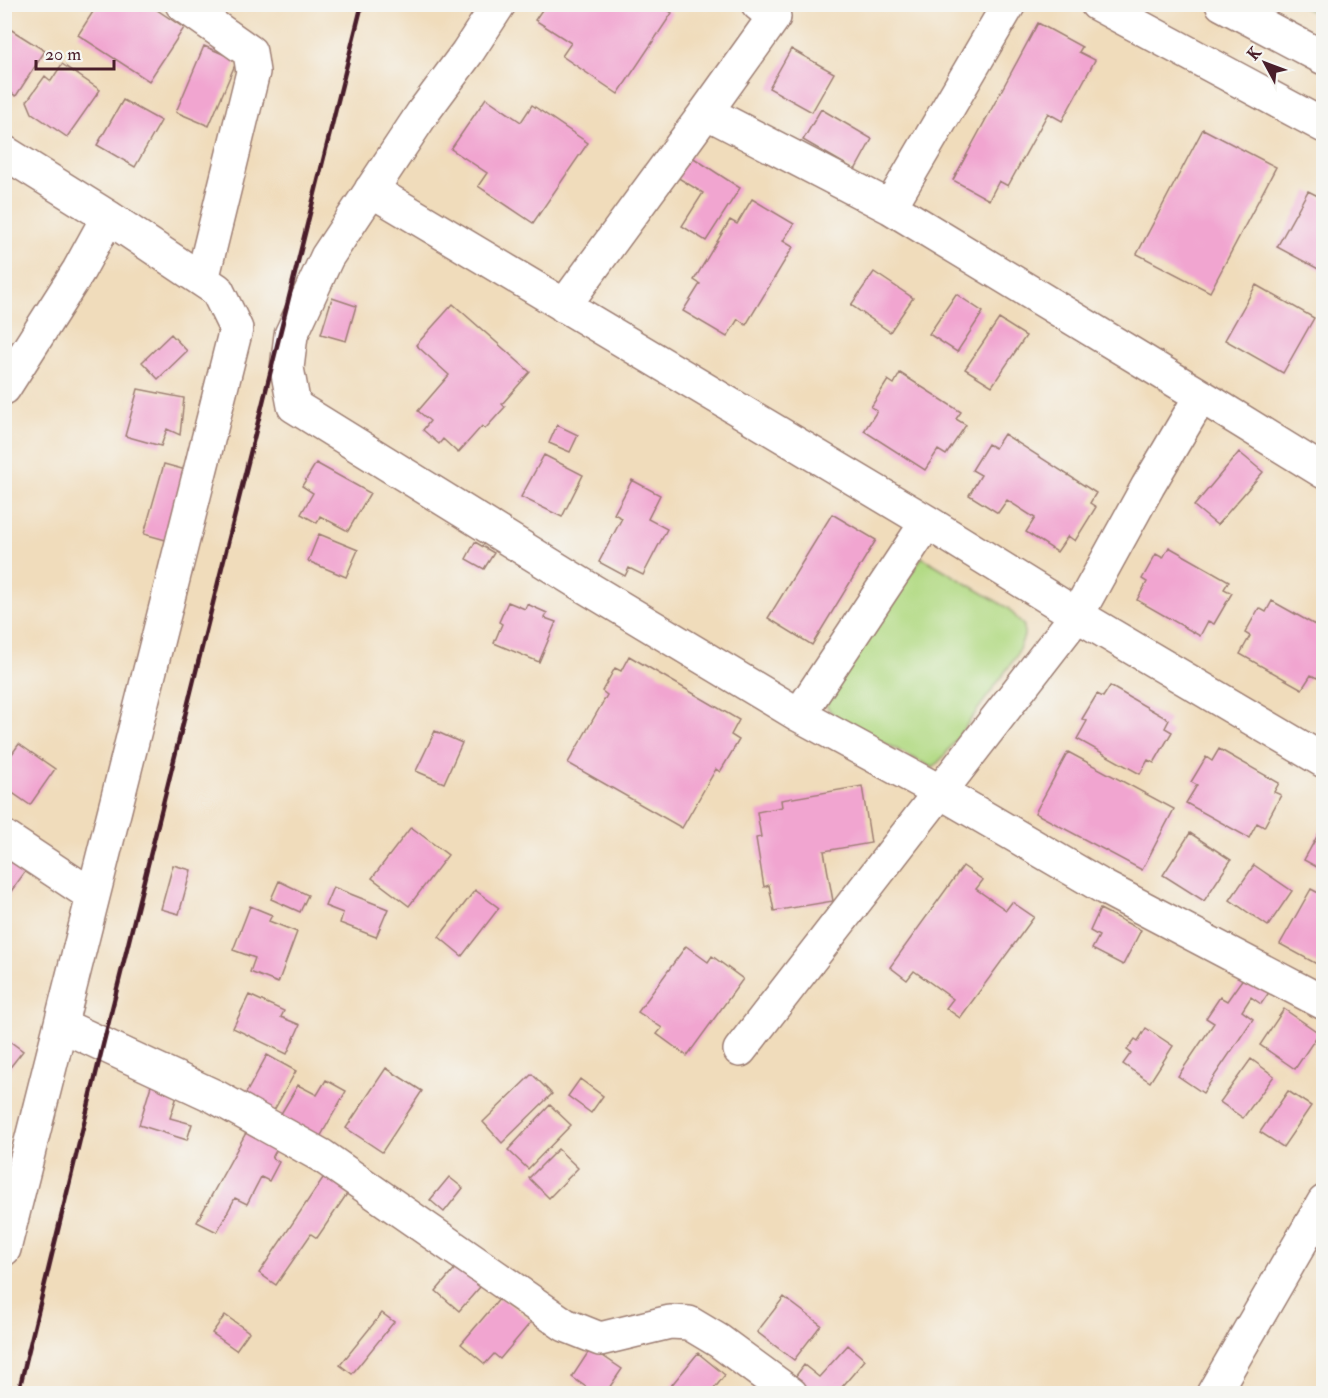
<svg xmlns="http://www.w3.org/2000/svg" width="1328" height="1398" font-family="'IM FELL Double Pica',serif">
	<rect width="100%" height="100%" fill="#f6f6f2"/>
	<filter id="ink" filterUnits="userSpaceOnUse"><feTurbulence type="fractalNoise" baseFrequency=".0167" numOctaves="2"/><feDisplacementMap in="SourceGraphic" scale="12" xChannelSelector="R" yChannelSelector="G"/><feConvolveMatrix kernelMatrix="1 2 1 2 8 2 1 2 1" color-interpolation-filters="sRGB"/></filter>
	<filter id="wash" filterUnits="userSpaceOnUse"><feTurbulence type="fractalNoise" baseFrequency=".008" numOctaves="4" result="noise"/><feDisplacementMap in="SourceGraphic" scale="24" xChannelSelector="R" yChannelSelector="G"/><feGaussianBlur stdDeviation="1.35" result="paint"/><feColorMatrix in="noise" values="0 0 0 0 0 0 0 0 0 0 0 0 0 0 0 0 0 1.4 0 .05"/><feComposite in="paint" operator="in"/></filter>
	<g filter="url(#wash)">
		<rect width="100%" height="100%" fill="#f0dcbb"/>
		<path fill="#b2da84" stroke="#7e7c58" stroke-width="1.5" d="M1299,5H1323V18Z
			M922,557L1008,608L1024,626V636L1016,657L945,755L933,768L835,718L826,705L828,696Z"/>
		<g id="blocks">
			<path fill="#f1a5d0" d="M98,4H148L184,28L149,81L78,35Z
				M546,4H659L672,13L618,94L562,56L571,43L535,20Z
				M1038,23L1082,47L1079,52L1095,60L1062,121L1048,113L1008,186L999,181L989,200L953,180Z
				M10,29L45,51L16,96L4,89V37Z
				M204,46L237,60L209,126L176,112Z
				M791,49L834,73L812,112L769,88Z
				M62,64L100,90L67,137L32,113L27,101L45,76L51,81Z
				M486,98L521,122L532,105L588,143L533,223L478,186L487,173L451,149Z
				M123,100L161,121L135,167L97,145Z
				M821,109L872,139L855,170L803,140Z
				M1203,129L1276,167L1210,292L1137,254Z
				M686,153L740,188L706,241L682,226L703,193L672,174Z
				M1308,191L1324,199V272L1277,247Z
				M752,199L794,224L783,241L793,247L746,325L738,319L727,337L683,311L700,284L694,280L730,220L737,224Z
				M874,272L913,298L890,332L851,305Z
				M1256,285L1314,318L1283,373L1225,340Z
				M956,294L983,312L957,352L929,334Z
				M332,298L356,306L346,341L321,334Z
				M453,304L530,372L502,404L505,407L485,429L482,426L458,453L443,439L439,444L423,430L430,421L418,411L449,375L416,345Z
				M999,319L1026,336L992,386L965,369Z
				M171,334L187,351L158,379L142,362Z
				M900,373L961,412L956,419L966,425L946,455L938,450L925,470L864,431L877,411L871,407L888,380L894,384Z
				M138,389L184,398L180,435L167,429L161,446L125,436Z
				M557,425L578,435L570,452L549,443Z
				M1004,434L1096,493L1090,503L1096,507L1075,541L1068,536L1057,552L1026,532L1035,518L1007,500L998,513L969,495L981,475L972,470L988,444L995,448Z
				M1239,452L1263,472L1217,525L1194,506Z
				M544,455L583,475L562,517L521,497Z
				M316,463L370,493L348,531L320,516L317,523L301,514L313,493L302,486Z
				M164,464L193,472L173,542L144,534Z
				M632,480L660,495L648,519L667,529L643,575L629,568L625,576L599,562L622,518L614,514Z
				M832,514L876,540L812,645L768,618Z
				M319,534L358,550L346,577L308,561Z
				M475,542L494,553L484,569L466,559Z
				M1169,547L1229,581L1224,589L1232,593L1214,624L1208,621L1200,636L1137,600L1147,582L1142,579L1156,554L1163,558Z
				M1272,601L1324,630V667L1317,678L1311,675L1302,689L1240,654L1250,636L1245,633L1259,608L1266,612Z
				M508,602L525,609L527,604L547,613L545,618L556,622L539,662L494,643L502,624L499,622Z
				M629,656L739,720L731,735L739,740L720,772L716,769L682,828L568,763L607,695L602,691L615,668L621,671Z
				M1110,686L1169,720L1165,728L1172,732L1154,763L1148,760L1140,774L1077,739L1087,721L1082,719L1097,694L1103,697Z
				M435,731L462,743L444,783L416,771Z
				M19,744L55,769L30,805L4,787V765Z
				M1219,749L1279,783L1274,792L1281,795L1264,827L1257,823L1249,838L1186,803L1197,785L1191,782L1206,757L1212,761Z
				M1068,752L1174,809L1142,870L1035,813Z
				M862,786L871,843L824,851L833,901L774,911L769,885L764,887L756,838L761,837L757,812L782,807L781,800Z
				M1324,824V871L1304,860Z
				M411,827L448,855L409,906L372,878Z
				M1190,833L1231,860L1204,901L1163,875Z
				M4,851L28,868L4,901Z
				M173,865L191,870L179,914L161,909Z
				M1254,865L1292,891L1268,926L1230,900Z
				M963,866L983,880L976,889L1006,910L1012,902L1034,917L960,1018L946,1008L953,999L914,971L907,980L890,967Z
				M279,881L308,895L300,912L271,899Z
				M333,887L388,909L376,937L340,923L343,913L325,906Z
				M1311,889L1324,896V968L1280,944Z
				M475,890L499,908L462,956L439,937Z
				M250,906L272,915L269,921L297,932L278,983L250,972L255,958L233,950Z
				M1100,909L1141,930L1123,965L1092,949L1099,936L1090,931Z
				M686,946L708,962L712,956L743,979L687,1056L657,1034L662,1028L638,1012Z
				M1246,974L1270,991L1261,1004L1251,997L1242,1011L1253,1019L1203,1093L1178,1076L1214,1023L1206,1018L1220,997L1227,1001Z
				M249,995L284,1011L281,1017L300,1025L287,1054L233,1028Z
				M1284,1009L1319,1033L1295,1069L1260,1045Z
				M1146,1028L1173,1046L1150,1082L1123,1064L1131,1053L1127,1050L1135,1039L1138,1041Z
				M4,1037L23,1051L4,1075Z
				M267,1055L296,1071L273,1112L244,1097Z
				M1251,1059L1274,1076L1243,1118L1220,1102Z
				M386,1068L422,1091L382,1152L346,1128Z
				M532,1074L552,1094L502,1143L483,1122Z
				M153,1079L180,1087L170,1118L192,1124L187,1140L139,1125Z
				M580,1079L603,1096L591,1113L568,1096Z
				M326,1080L346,1091L319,1139L279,1117L298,1085L317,1095Z
				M1288,1091L1311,1106L1283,1147L1260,1132Z
				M550,1105L571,1125L528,1169L508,1150Z
				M247,1131L278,1147L272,1158L279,1162L269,1181L261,1177L247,1204L235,1198L217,1232L197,1222Z
				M558,1149L578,1168L549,1198L529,1178Z
				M327,1172L351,1188L317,1238L311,1234L276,1285L259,1273Z
				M449,1177L463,1188L444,1212L430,1200Z
				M463,1259L487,1279L459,1311L436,1291Z
				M501,1297L531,1322L500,1359L494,1354L485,1364L461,1344Z
				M784,1297L821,1325L794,1360L757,1332Z
				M382,1313L394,1322L352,1374L340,1365Z
				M225,1315L249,1332L236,1350L212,1333Z
				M848,1345L865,1360L836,1394H809L792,1381L804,1365L819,1377Z
				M591,1348L622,1369L605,1394H596L572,1377Z
				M698,1353L725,1375L710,1394H678L670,1387Z"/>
		</g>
	</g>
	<g filter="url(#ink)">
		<use href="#blocks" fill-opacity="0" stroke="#9d7e73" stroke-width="1.5"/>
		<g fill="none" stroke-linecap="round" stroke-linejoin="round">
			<defs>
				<path id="minor" d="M182,4L250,52L253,72L202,280
					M499,4L467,53L424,111L327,257L291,335L287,368L294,406L581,584L799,715L939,791L1105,888L1324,1003
					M758,4L774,17L706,112L890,207L1201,396L1324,472
					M4,152L108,217L217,290L236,329L4,1249
					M371,190L927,522L1077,615L1324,761
					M890,207L1009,4
					M564,306L706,112
					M4,388L79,270L108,217
					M799,715L927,522
					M4,837L93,896
					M61,1025L216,1097L322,1156L565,1325L600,1339L670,1322L689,1323L719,1341L791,1394
					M740,1050L1077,615L1148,486L1201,396
					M1213,1394L1324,1202"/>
				<path id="major" d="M1097,4L1324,126
					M1222,4L1324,58"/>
			</defs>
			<use href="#minor" stroke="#9d7e73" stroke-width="36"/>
			<use href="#major" stroke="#9d7e73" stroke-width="36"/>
			<path stroke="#9d7e73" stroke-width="4" stroke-dasharray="4.5 4.5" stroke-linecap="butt" d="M1322,4L1324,5"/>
			<use href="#minor" stroke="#fff" stroke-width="33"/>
			<use href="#major" stroke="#fff" stroke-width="33"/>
			<path stroke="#4a1f2b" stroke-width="4.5" d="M18,1394L103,1045L362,4"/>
		</g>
	</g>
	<rect width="1328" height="1398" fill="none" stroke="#f6f6f2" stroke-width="24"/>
	<g transform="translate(1265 63) rotate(311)" stroke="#f6f6f2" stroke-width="4.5" paint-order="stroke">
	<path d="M0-4.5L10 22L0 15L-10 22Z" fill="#4a1f2b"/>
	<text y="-9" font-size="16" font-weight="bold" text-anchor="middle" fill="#4a1f2b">K</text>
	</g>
	<path d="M36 60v9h78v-9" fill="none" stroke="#4a1f2b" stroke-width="3"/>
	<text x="45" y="60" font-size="18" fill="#4a1f2b" stroke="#f6f6f2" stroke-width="4.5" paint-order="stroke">20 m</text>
</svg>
